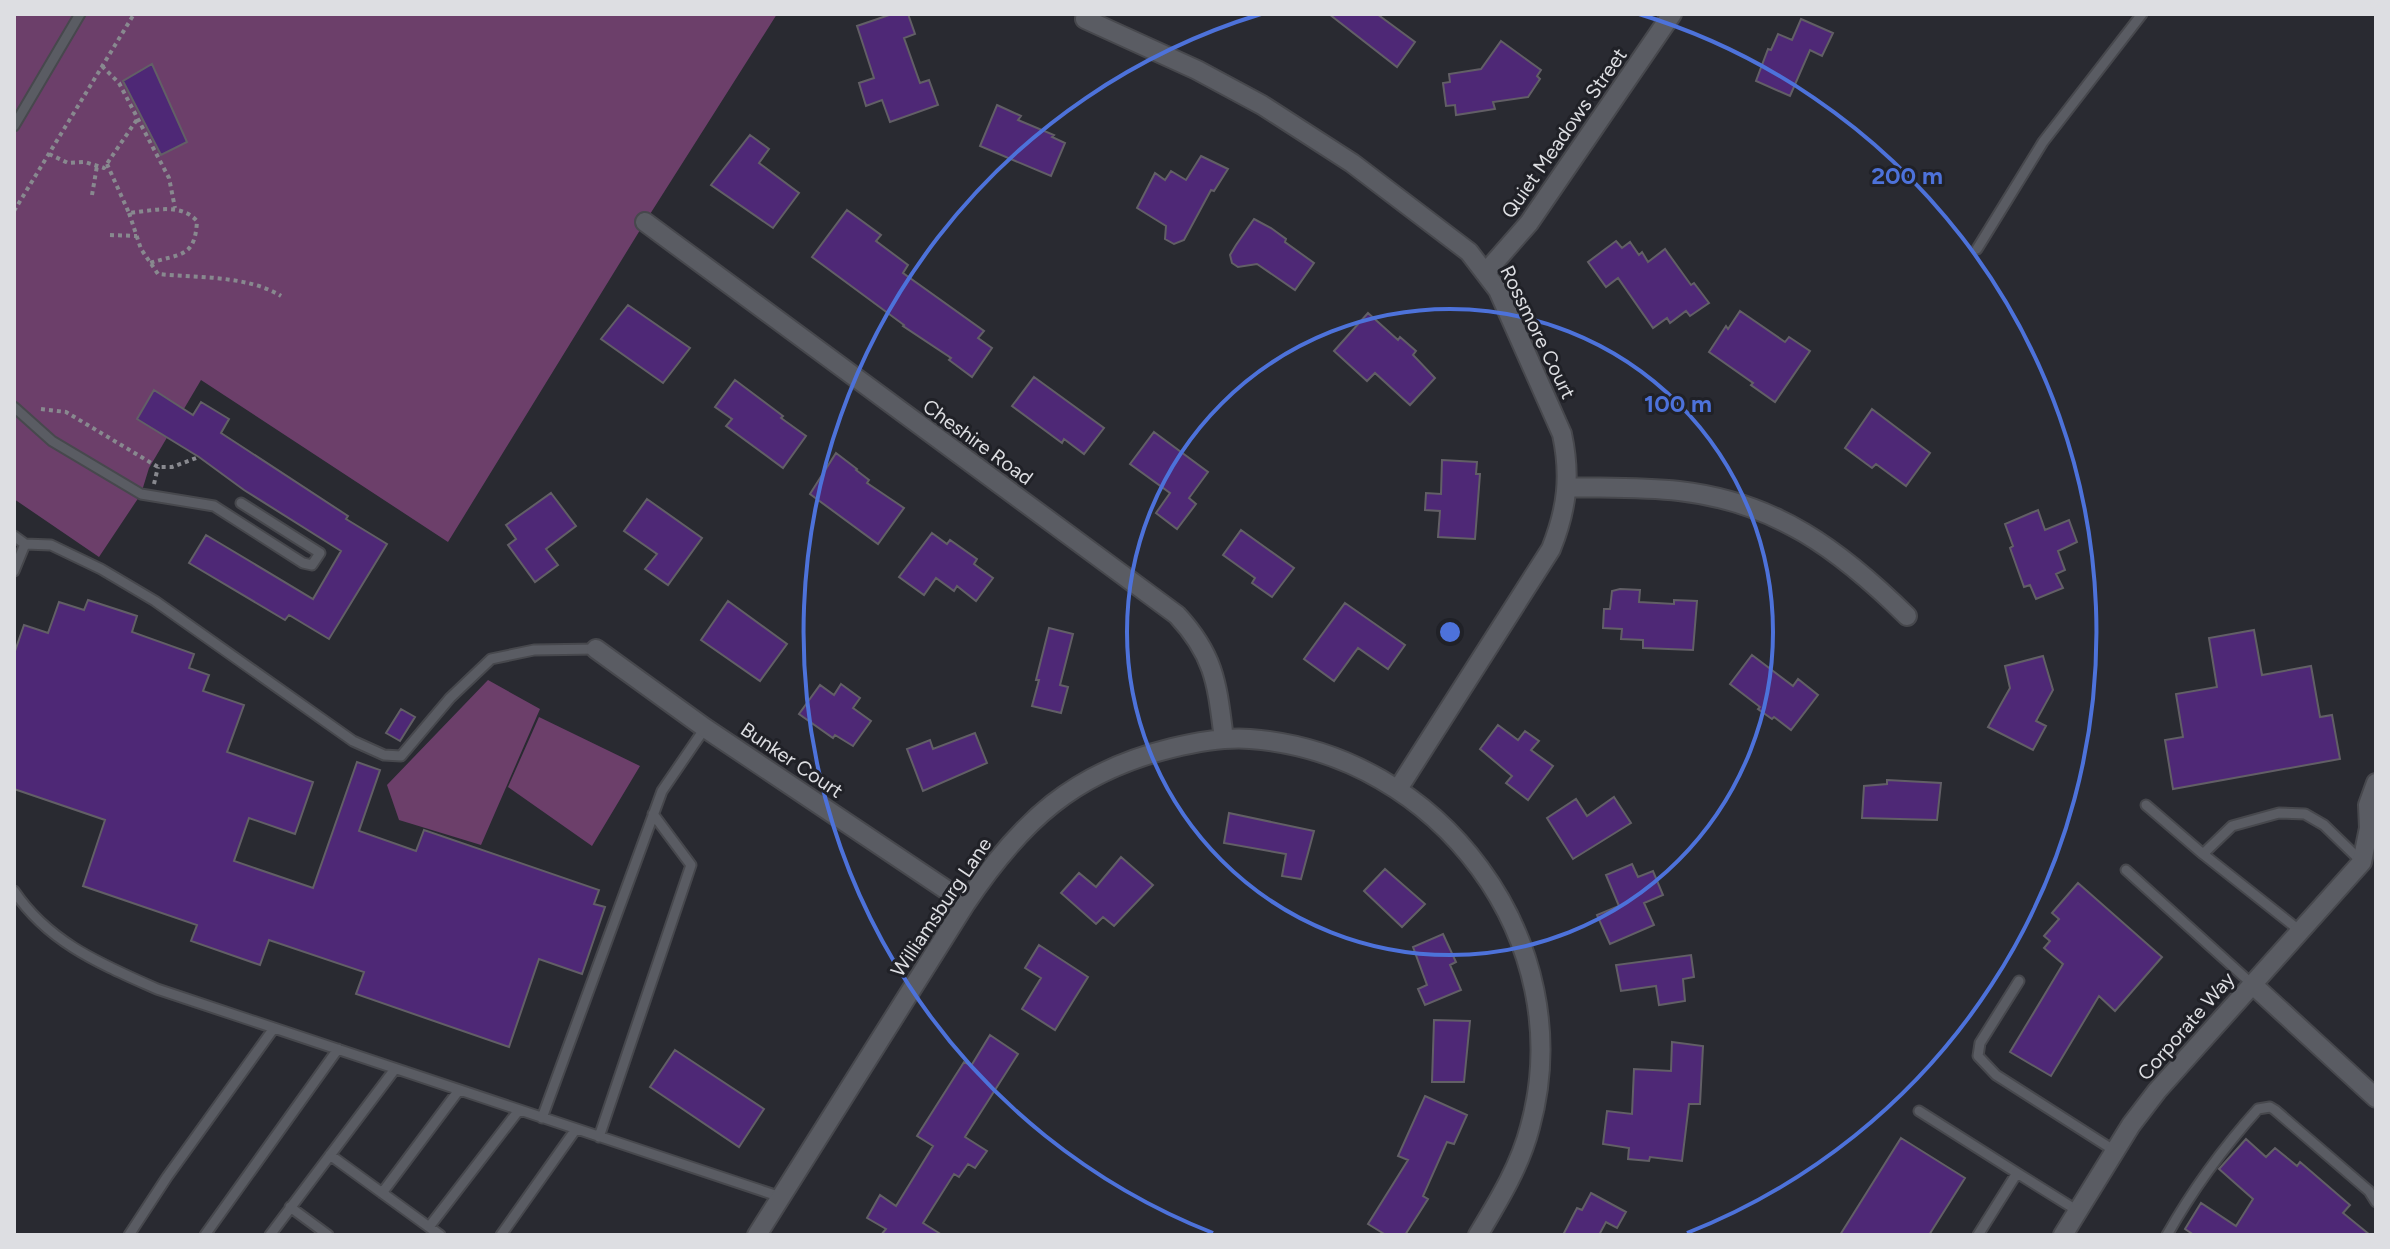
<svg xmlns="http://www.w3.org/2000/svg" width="2390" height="1249" font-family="Figtree,sans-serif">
	<rect width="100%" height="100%" fill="#292a31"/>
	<path fill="#6c3f6a" d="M14,14H777L645,222L448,542L201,380L149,468L141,494L99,557L14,499Z
		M488,680L540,709L481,845L399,820L387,785Z
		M539,717L640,766L592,846L508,787Z"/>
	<path fill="#4e2876" stroke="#625f66" stroke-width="2" d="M892,14H908L915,34L904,38L920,83L929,80L938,105L890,122L882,100L866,106L859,83L874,78L857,26Z
		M1329,14H1377L1415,42L1397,67Z
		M1801,19L1833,33L1822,56L1810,50L1790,96L1756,81L1768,49L1771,50L1778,34L1792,40Z
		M1501,41L1541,70L1537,76L1540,79L1528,97L1493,102L1495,109L1456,115L1455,105L1446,106L1443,83L1450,82L1449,74L1481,69Z
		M152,64L187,142L161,155L123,81Z
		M997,105L1021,116L1018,120L1054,135L1052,137L1065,143L1051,176L980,146Z
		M750,135L769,149L759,163L799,193L773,228L711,185Z
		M1201,156L1228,169L1214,191L1211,190L1184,240L1174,244L1165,239L1166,226L1137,208L1155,173L1165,180L1171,171L1186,180Z
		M847,210L881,235L876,241L908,265L903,273L984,331L978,338L992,348L972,377L949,360L951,358L903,326L904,325L812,257Z
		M1254,219L1271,228L1286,239L1285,242L1314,263L1295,290L1257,264L1238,267L1232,263L1230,255L1236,245Z
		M1616,241L1622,248L1630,242L1639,255L1642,252L1648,262L1665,249L1691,285L1694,283L1709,303L1690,316L1686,311L1670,323L1667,318L1653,328L1618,278L1606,287L1588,262Z
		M628,305L690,348L663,383L601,339Z
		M1740,311L1785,342L1789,337L1810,351L1775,402L1751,385L1753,383L1709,352L1726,326L1728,329Z
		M1368,313L1398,340L1400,337L1416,351L1413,355L1435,378L1410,405L1375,373L1367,381L1334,351Z
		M1034,377L1104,428L1084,454L1064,439L1062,443L1012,406Z
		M735,380L783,416L781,418L806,436L783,468L726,426L732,419L715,407Z
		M154,390L193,415L201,402L229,419L221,433L348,516L346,519L387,544L329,639L289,615L285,620L189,563L206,535L313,599L341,551L244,490L199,457L137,419Z
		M1872,409L1930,453L1906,486L1876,464L1872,468L1845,448Z
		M1154,432L1208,472L1189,498L1196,504L1177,529L1156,513L1170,493L1130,464Z
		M836,453L857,469L856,470L869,480L867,483L904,508L878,544L810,494Z
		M1442,460L1477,462L1476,474H1480L1475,539L1438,537L1440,511L1425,510L1426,493L1441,494Z
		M551,493L576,526L546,549L558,565L535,582L508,545L516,539L506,525Z
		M647,499L702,538L668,585L645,569L657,554L624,531Z
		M2038,510L2045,530L2069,520L2077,542L2058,551L2065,570L2056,574L2063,588L2036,599L2030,585L2024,587L2010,548L2013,546L2005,524Z
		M1241,530L1294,568L1272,597L1252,583L1255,578L1223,555Z
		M932,533L947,544L950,540L977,559L974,564L993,578L976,601L957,586L954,591L936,578L924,595L899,577Z
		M1620,589L1640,590L1639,602L1674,604V600L1697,601L1693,650L1643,648V640L1621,639L1622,629L1603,628L1604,609H1610L1612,591Z
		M88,600L137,616L132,632L194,654L189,668L209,675L203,691L244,705L227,752L313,782L295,834L249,818L234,861L313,888L357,762L380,770L359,831L416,851L424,830L599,890L594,904L605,907L582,974L539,959L509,1047L356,994L364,972L269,940L260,965L191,941L197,925L83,886L105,820L14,789V654L24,625L48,633L59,602L84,610Z
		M728,601L787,644L760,681L701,640Z
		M1345,603L1405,645L1388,669L1358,648L1334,681L1304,659Z
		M1049,628L1073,634L1060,685L1068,687L1061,713L1032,706L1039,680H1036Z
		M2254,630L2262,675L2311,666L2320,717L2332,715L2340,759L2173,789L2165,740L2183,737L2176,694L2217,687L2209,638Z
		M1752,655L1793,686L1798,679L1818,695L1791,730L1774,717L1772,719L1758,709L1760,707L1730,684Z
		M2043,656L2053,690L2036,721L2046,726L2033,750L1988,727L2010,688L2005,666Z
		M841,684L860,698L853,708L871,721L853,746L835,735L833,738L799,714L820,685L834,695Z
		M401,709L415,717L400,741L386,733Z
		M1498,725L1518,740L1525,731L1539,741L1531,750L1553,766L1528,800L1506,783L1512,776L1480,749Z
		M975,733L987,763L923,791L907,749L930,740L933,749Z
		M1887,780L1941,783L1937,820L1862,818L1864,786L1887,784Z
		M1614,797L1631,823L1573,859L1547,818L1576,799L1587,816Z
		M1229,813L1314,831L1301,879L1282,876L1286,854L1224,843Z
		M1121,857L1153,885L1114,926L1103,917L1096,924L1061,893L1079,873L1096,887Z
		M1632,864L1638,877L1653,871L1663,895L1644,903L1654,925L1610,944L1597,915L1619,906L1606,875Z
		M1385,869L1425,904L1402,927L1364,891Z
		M2078,883L2162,957L2115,1011L2099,996L2051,1076L2010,1052L2063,964L2044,948L2050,941L2044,936L2059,919L2052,913Z
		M1443,934L1456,962L1450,965L1461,990L1425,1005L1418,989L1427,985L1413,947Z
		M1039,945L1088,977L1055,1030L1022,1009L1041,978L1025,968Z
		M1691,955L1694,977L1683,979L1685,1001L1659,1005L1656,986L1621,991L1616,965Z
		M1434,1020L1470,1021L1464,1082H1432Z
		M990,1035L1018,1054L965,1137L987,1151L975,1168L968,1164L959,1177L954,1174L923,1223L942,1235H881L886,1229L867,1218L880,1195L896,1206L933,1146L917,1136L964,1062L971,1066Z
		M1672,1042L1703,1046L1700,1104H1689L1682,1161L1650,1157L1649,1161L1628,1159L1629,1148L1603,1144L1607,1111L1632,1114L1634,1069L1671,1071Z
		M675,1050L764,1109L739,1147L650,1087Z
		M1425,1096L1467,1115L1454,1144L1447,1142L1423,1196L1428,1199L1405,1235H1386L1368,1224L1408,1160L1398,1156Z
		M1901,1138L1965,1178L1929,1235H1840Z
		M2246,1139L2266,1157L2275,1148L2297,1166L2300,1162L2350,1205L2343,1213L2370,1235H2194L2185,1229L2201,1203L2236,1226L2253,1199L2219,1169Z
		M1591,1193L1626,1212L1617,1228L1606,1222L1599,1235H1563L1577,1208L1582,1210Z"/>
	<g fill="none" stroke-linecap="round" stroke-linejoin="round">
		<defs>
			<path id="service" d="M14,126L80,14
				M1977,249L2043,142L2142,14
				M14,407L52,441L141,494L214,506L303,563L312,565L320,553L241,503
				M14,536L25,544L14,571
				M25,544L51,545L101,569L155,601L353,741L384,755L401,756L450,698L491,659L534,650L596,649
				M2146,805L2203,854L2232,826L2279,813L2305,814L2324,825L2362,862
				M2203,854L2299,930
				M2126,870L2252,984
				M14,891C49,943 101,964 157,989L781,1197
				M2019,981L1980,1043L1978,1056L1996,1075L2115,1151
				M1919,1111L2017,1173
				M542,1118L662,791L705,728
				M599,1137L691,865L653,814
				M330,1155L440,1235
				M382,1193L459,1090
				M290,1207L328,1235
				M429,1227L519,1110
				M129,1235L167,1177L274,1028
				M205,1235L338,1049
				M270,1235L395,1069
				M501,1235L576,1129
				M1978,1235L2017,1173L2078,1211
				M2167,1235C2193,1189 2223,1148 2258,1109L2270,1107L2275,1110L2369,1191L2376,1202"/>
			<path id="minor" d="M1085,19L1197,70L1262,105L1352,163L1469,252L1498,290L1562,434C1571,476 1567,509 1551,549L1398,789
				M645,222L1177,615C1216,657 1217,686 1224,739
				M1486,272L1529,223L1672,14
				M1568,487C1605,488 1643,487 1679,491C1776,502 1840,550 1907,616
				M596,649L705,728L966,903
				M2252,984L2376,1098
				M757,1235L966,903C1021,821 1074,772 1172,748C1197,742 1225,737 1250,739C1439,753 1581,941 1530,1127C1520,1166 1499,1200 1478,1235
				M2063,1235L2131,1125L2157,1091L2362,862L2369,828L2368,805L2376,783"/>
		</defs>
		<use href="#service" stroke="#47484d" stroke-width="13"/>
		<use href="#minor" stroke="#47484d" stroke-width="22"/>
		<path stroke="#88898f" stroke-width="4" stroke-dasharray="4 4" stroke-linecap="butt" d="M102,66L119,83L169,178L175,208
			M49,154L68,163L85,162L104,168L138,118
			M107,164L129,213C152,211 180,202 197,221C195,258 181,253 150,263
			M92,195L97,166
			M14,211L134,14
			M129,213L141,249L158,274C197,278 247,275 281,296
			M110,235L137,236
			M41,409L66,412L158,467H172L199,457
			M154,484L158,467"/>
		<use href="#service" stroke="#5a5c63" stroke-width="9"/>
		<use href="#minor" stroke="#5a5c63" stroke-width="18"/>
	</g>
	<g fill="none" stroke="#4d72da" stroke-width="4">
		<circle cx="1450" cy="632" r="323"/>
		<path d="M1213 1233A646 646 0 0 1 1261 14M1639 14A646 646 0 0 1 1687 1233"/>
	</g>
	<g text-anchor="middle" stroke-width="6" stroke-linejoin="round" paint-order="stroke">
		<g font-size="20" fill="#dddee2" stroke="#202127">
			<text transform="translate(1564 133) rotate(-55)" y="7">Quiet Meadows Street</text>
			<text transform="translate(1538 332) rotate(64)" y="7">Rossmore Court</text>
			<text transform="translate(978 442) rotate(36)" y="7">Cheshire Road</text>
			<text transform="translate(792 760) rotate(34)" y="7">Bunker Court</text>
			<text transform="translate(941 907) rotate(-56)" y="7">Williamsburg Lane</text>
			<text transform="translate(2186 1026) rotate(-49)" y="7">Corporate Way</text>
		</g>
	</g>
	<circle cx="1450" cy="632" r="12" fill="#4d72da" stroke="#202127" stroke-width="4"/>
	<g font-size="24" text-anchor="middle" font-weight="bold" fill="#4d72da" stroke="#202127" stroke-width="6" stroke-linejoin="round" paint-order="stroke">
		<text x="1907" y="184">200 m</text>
		<text x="1678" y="412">100 m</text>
	</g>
	<rect width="2390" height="1249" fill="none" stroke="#dddee2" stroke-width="32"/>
</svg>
